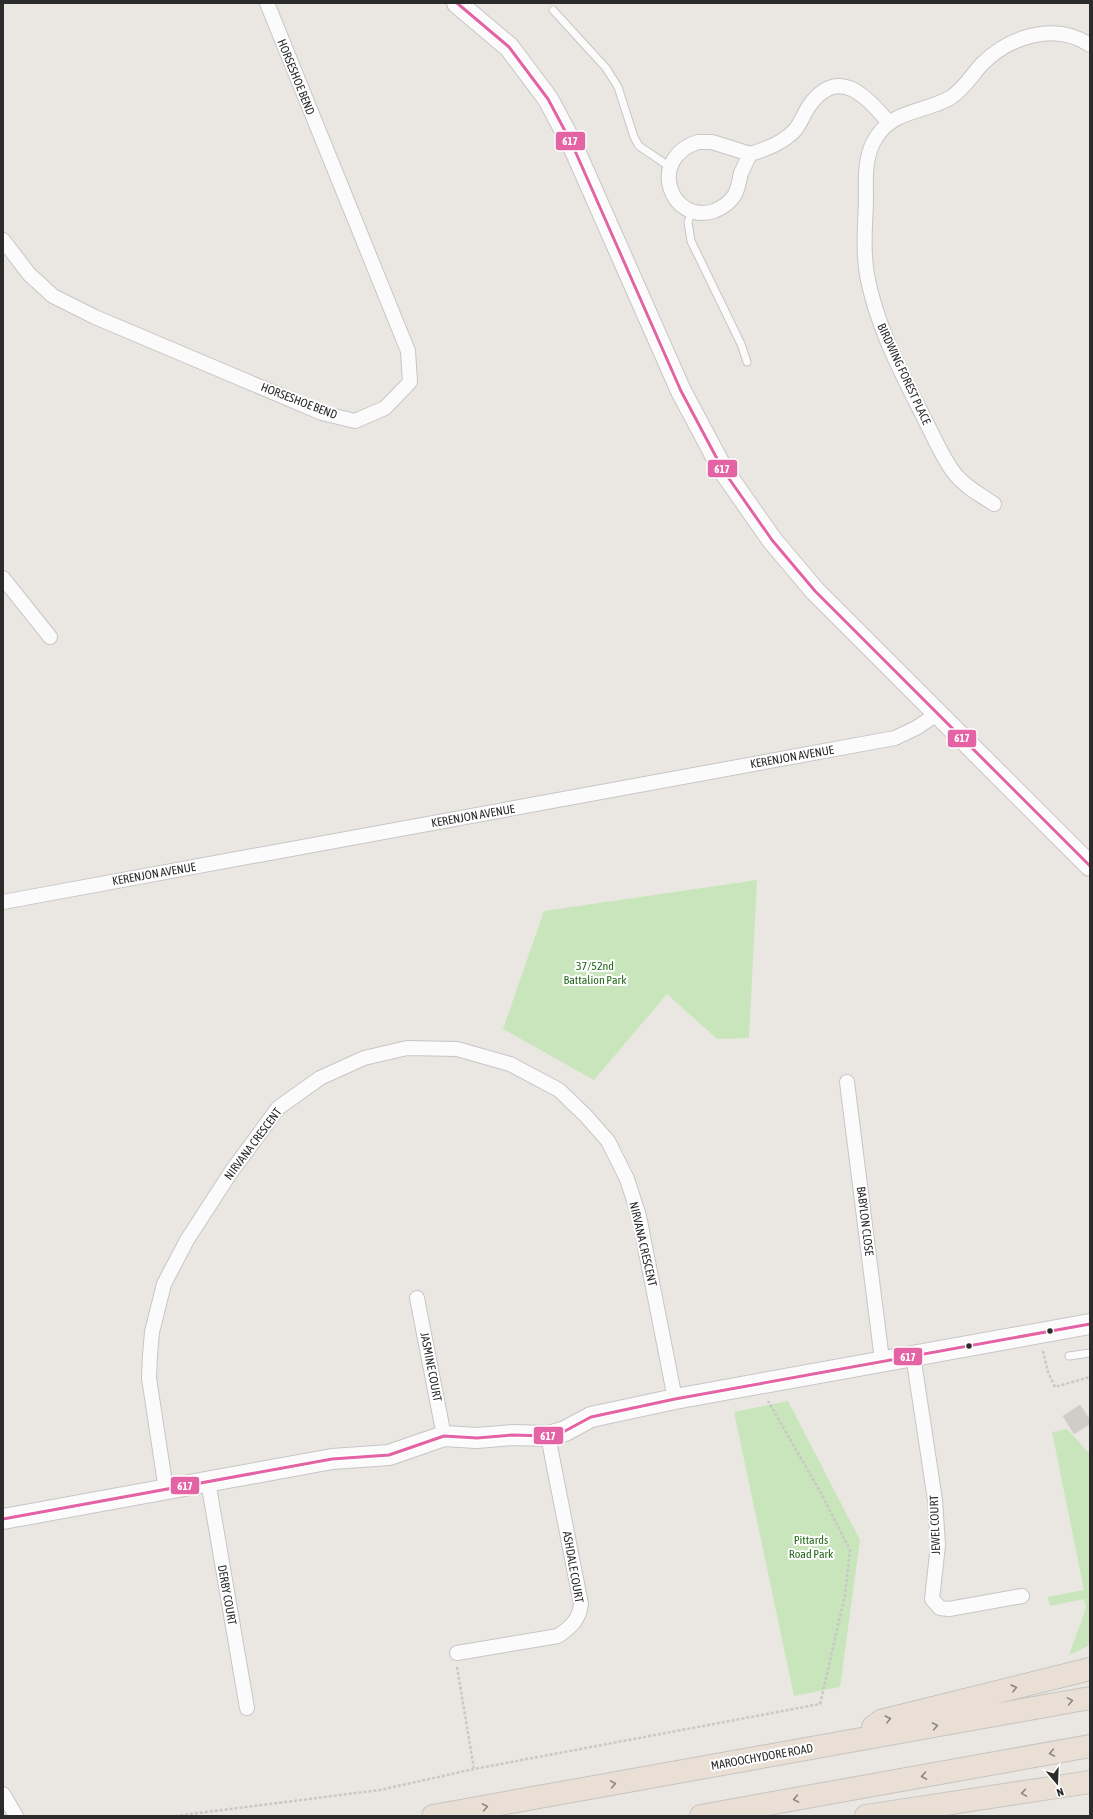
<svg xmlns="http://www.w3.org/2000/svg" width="1093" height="1819" font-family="'Asap Condensed',sans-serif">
	<rect width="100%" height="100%" fill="#eae7e2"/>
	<path fill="#c9e5bb" d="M757,880L749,1038L717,1039L667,994L594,1080L503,1029L544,911Z
		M788,1401L860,1540L840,1687L794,1696L734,1412Z
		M1067,1429L1090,1454V1645L1069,1655L1086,1608L1084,1599L1050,1606L1048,1597L1084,1590L1052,1432Z"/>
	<path fill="#cfcdc8" stroke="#d5d2ce" d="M1080,1405L1090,1420V1424L1074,1434L1063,1416Z"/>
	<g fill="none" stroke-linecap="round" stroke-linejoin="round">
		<defs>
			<path id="lane" d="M553,10L606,68L618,87L634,137L639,146L670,167
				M692,211L688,222L691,241L741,344L747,362
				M1069,1356L1090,1353"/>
			<path id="street" d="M698,142H712L750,154C747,160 744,167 741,173C739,181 738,190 734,196C729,203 722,208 714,211C671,225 646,159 698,142Z
				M750,154C766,149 783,143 795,130C801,123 804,113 809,106C838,65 867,96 889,123
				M3,240L29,274L53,296L95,317L322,413L355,421L385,408L410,382L408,351L267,3
				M994,504C981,495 965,487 955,474C943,459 935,439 926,422C902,374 877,328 867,275C863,251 865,226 866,202C866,183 864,161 873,143C890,109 921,114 950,98C963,90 972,75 982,64C1009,37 1055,21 1090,45
				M3,578L50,637
				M3,902L895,738L916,728L937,714
				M847,1082L882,1360
				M417,1298L444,1436
				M913,1355L935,1500L938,1545L932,1599L940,1608L949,1609L1022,1596
				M208,1481L247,1708
				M166,1490L149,1378L150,1355L152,1332L164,1284L187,1240L231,1172L278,1108L320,1078L364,1058L407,1048L457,1049L510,1064L559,1090L586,1116L608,1141L627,1179L639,1216L675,1399
				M457,1653L558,1636C571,1627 579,1620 581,1604L548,1436
				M3,1794L16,1816"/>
			<path id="secondary" d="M457,3L509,47L548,99L572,144L681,391L723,470L772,540L815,591L1090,866
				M3,1519L332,1459L389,1455L444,1436L477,1438L512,1435L548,1436L565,1431L591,1417L675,1399L1090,1324"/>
			<path id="highway" d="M873,1727L881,1721L1090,1669
				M433,1816L1090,1698
				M701,1816L1090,1746
				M866,1816L1090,1782"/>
		</defs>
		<use href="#lane" stroke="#c7c6c6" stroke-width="9"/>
		<use href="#street" stroke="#c7c6c6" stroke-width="16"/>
		<use href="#secondary" stroke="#c7c6c6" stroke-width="22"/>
		<use href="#highway" stroke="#c5c4c2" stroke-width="24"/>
		<path stroke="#c8c8c7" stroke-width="2.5" stroke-dasharray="3 2" stroke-linecap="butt" d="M1043,1351L1048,1372L1055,1387L1090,1377
			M457,1667L474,1769
			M175,1816L380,1790L474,1769L820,1704L845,1595L850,1550L822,1495L768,1401"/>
		<use href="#lane" stroke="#fcfbfb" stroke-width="7"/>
		<use href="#street" stroke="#fcfbfb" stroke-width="14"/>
		<use href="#secondary" stroke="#fcfbfb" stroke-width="20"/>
		<use href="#highway" stroke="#e9dfd4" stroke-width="22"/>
		<defs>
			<path id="bus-1" d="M457,3L509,47L548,99L572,144L681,391L723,470L772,540L815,591L1090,866
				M3,1519L332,1459L389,1455L444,1436L477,1438L512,1435L548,1436L565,1431L591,1417L675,1399L1090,1324"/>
		</defs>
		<use href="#bus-1" stroke="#fff" stroke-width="6"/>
		<use href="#bus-1" stroke="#e463a4" stroke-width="3"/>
	</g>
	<defs><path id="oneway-chevron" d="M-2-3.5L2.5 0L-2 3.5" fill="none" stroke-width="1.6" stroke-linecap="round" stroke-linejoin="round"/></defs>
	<g stroke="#8a8580">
		<use href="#oneway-chevron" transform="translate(1014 1688) rotate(-14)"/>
		<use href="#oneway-chevron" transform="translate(1070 1701) rotate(-10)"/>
		<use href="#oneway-chevron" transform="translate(888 1719) rotate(-14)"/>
		<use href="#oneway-chevron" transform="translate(935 1726) rotate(-10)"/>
		<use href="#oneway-chevron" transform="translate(1052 1753) rotate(170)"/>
		<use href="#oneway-chevron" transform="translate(924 1776) rotate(170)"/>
		<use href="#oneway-chevron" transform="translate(613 1784) rotate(-10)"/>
		<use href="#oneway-chevron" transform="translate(1024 1793) rotate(171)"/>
		<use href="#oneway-chevron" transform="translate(796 1799) rotate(170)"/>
		<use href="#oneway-chevron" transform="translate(485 1807) rotate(-10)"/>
	</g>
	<g fill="#2b2b2b" stroke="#fff" stroke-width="1.5">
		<circle cx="1050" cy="1331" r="3.5"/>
		<circle cx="969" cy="1346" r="3.5"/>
	</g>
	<g text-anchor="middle" stroke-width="4" stroke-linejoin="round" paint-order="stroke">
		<g font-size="12" fill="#2b2b2b" stroke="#fff">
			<text transform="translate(296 77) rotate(68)" y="4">HORSESHOE BEND</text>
			<text transform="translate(904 374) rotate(65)" y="4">BIRDWING FOREST PLACE</text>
			<text transform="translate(299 401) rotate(21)" y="4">HORSESHOE BEND</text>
			<text transform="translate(792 757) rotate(-10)" y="4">KERENJON AVENUE</text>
			<text transform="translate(473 816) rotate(-10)" y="4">KERENJON AVENUE</text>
			<text transform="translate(154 874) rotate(-10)" y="4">KERENJON AVENUE</text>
			<text transform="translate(253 1144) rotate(-53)" y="4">NIRVANA CRESCENT</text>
			<text transform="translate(865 1221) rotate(83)" y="4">BABYLON CLOSE</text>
			<text transform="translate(643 1244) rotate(77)" y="4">NIRVANA CRESCENT</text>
			<text transform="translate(431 1367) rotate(79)" y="4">JASMINE COURT</text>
			<text transform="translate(935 1525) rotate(-92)" y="4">JEWEL COURT</text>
			<text transform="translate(573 1567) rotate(80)" y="4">ASHDALE COURT</text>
			<text transform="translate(227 1595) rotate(80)" y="4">DERBY COURT</text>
			<text transform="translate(762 1757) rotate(-10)" y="4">MAROOCHYDORE ROAD</text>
		</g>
		<g font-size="12" fill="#25691b" stroke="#fff">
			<text x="595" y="970">37/52nd<tspan x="595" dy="14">Battalion Park</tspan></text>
			<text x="811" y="1544">Pittards<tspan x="811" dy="14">Road Park</tspan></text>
		</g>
	</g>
	<g stroke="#fff" stroke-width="1.5">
		<rect x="555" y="131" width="31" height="20" rx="4" fill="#e463a4"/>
		<rect x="707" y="459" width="31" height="19" rx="4" fill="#e463a4"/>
		<rect x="947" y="729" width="30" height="19" rx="4" fill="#e463a4"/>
		<rect x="893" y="1347" width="30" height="19" rx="4" fill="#e463a4"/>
		<rect x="533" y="1426" width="31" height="19" rx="4" fill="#e463a4"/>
		<rect x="170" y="1476" width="30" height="19" rx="4" fill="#e463a4"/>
	</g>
	<g font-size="11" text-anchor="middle" font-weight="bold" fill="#fff">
		<text x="570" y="145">617</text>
		<text x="722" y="473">617</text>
		<text x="962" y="742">617</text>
		<text x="908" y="1361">617</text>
		<text x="548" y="1440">617</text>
		<text x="185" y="1490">617</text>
	</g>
	<rect width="1093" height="1819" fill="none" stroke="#2b2b2b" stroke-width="8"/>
	<g transform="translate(1057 1783) rotate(161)" stroke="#ffffff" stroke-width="3" paint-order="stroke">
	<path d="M0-3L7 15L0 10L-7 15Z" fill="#2b2b2b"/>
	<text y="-6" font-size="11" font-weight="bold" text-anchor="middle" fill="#2b2b2b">N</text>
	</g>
</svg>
